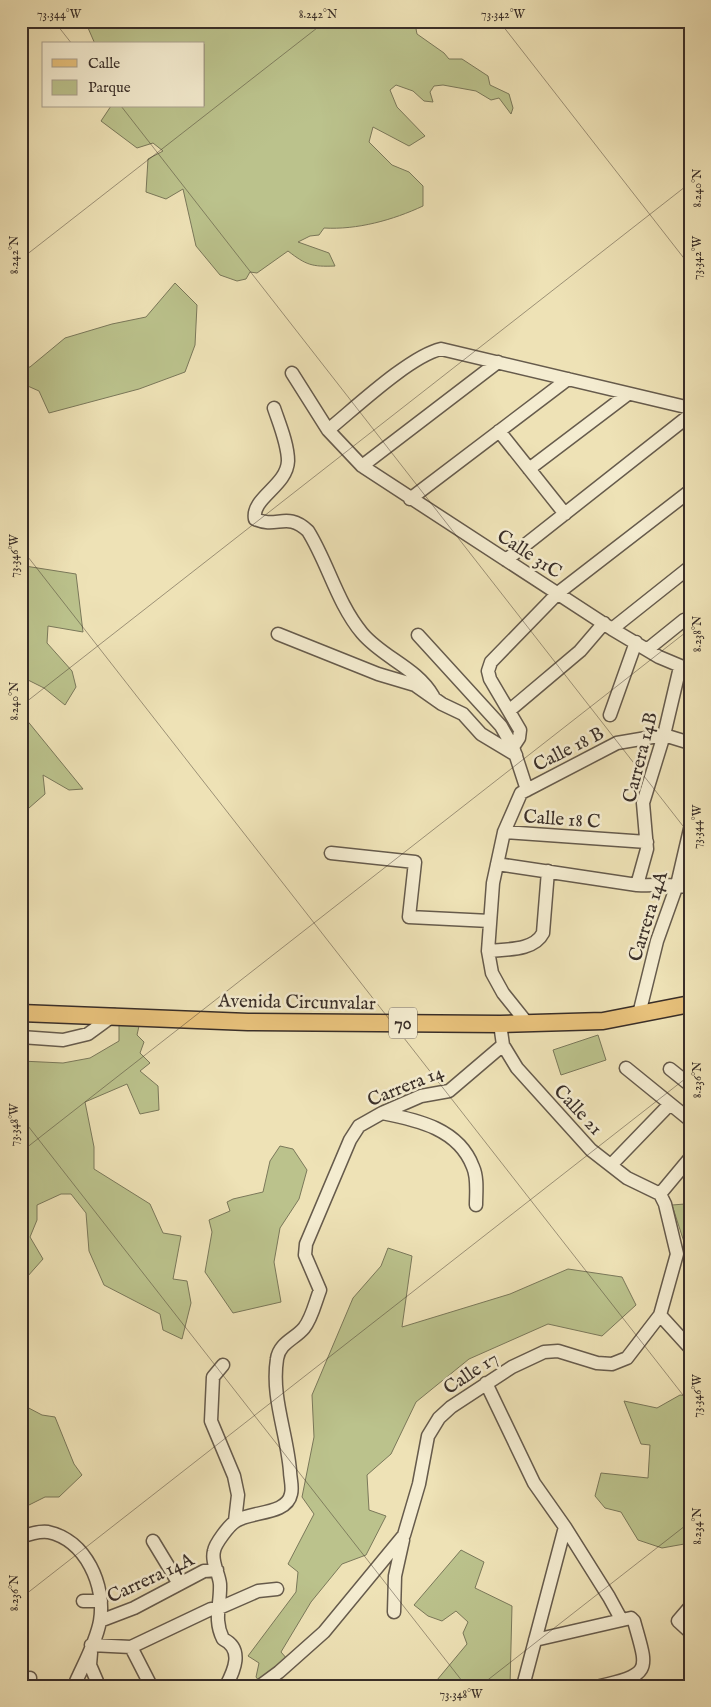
<svg xmlns="http://www.w3.org/2000/svg" width="711" height="1707" font-family="'IM FELL English',serif">
	<rect width="100%" height="100%" fill="#eee2b6"/>
	<filter id="stains"><feTurbulence type="fractalNoise" baseFrequency=".004" numOctaves="4"/><feColorMatrix values="0 0 0 0 .2 0 0 0 0 .09 0 0 0 0 .02 0 0 0 .5 -.17"/></filter>
	<radialGradient id="worn" r=".72"><stop offset=".6" stop-color="#630" stop-opacity="0"/><stop offset="1" stop-color="#630" stop-opacity=".3"/></radialGradient>
	<path fill="#bbc28c" stroke="#7a785a" d="M85,21H424L426,24L416,29L417,34L444,53L449,59H462L488,76L490,85L509,94L513,108L511,114L499,98L491,100L476,91L443,85L434,86L430,92L433,102L424,101L413,91L396,85L390,90L397,107L425,136L409,146L373,127L369,142L392,165L409,172L423,186V206C393,220 357,230 324,228L319,235L310,236L298,242L329,253L335,266C312,267 306,265 288,251L257,273L250,272L246,279L237,281L220,275L196,246L183,189L166,199L146,192L148,159L163,151L153,143L137,148L101,121L111,106H204V44H95Z
		M175,283L197,305L195,345L185,372L139,389L49,413L39,391L21,383V368L30,367L65,338L112,324L146,317Z
		M21,564L25,566L76,574L83,632L48,626L47,643L72,671L76,687L65,705L44,688L28,680L21,672Z
		M21,713L83,789L69,790L43,775L45,794L21,815Z
		M119,1025L139,1026L137,1035L144,1042L140,1053L150,1063L140,1071L158,1086L159,1110L140,1114L127,1084L85,1102L94,1147V1169L150,1204L163,1233L181,1236L173,1279L187,1281L191,1303L182,1339L163,1330L160,1314L104,1285L89,1251L86,1213L71,1194H61L37,1205V1220L30,1237L43,1259L27,1277L21,1270V1061L63,1063L90,1058L119,1041Z
		M598,1035L606,1060L561,1075L553,1050Z
		M280,1146L293,1149L307,1170L299,1199L280,1228L274,1262L281,1302L233,1313L205,1272L212,1232L209,1220L230,1211L227,1202L233,1199L263,1192L270,1161Z
		M690,1200V1246L685,1245L672,1205L685,1204Z
		M388,1248L412,1256L402,1327L510,1294L568,1269L622,1277L636,1305L602,1336L548,1324L469,1359L416,1402L391,1454L367,1475L369,1510L386,1516L366,1555L342,1564L311,1602L281,1652L288,1660L259,1681L256,1677L259,1663L248,1656L296,1592L298,1572L288,1564L314,1514L302,1497L314,1437L312,1395L353,1298L381,1266Z
		M680,1395L690,1396V1543L662,1548L638,1540L621,1512L605,1508L595,1496L601,1473L648,1478L650,1445L641,1444L624,1401L657,1408Z
		M23,1405L42,1415L55,1417L74,1464L82,1475L59,1497H45L21,1509V1407Z
		M461,1550L484,1562L475,1588L512,1606L510,1686H432L467,1644L463,1633L468,1622L456,1611L442,1621L428,1616L414,1605Z"/>
	<g fill="none" stroke-linecap="round" stroke-linejoin="round">
		<defs>
			<path id="minor" d="M292,373L328,430L362,466L612,629L659,657L690,670
				M274,408C279,423 288,444 288,461C287,486 251,498 255,519C277,529 287,511 308,531C328,563 337,603 362,633C383,658 416,667 433,696
				M328,430C355,408 410,356 441,349L690,408
				M499,431L565,514
				M362,466L498,362
				M529,469L628,394
				M410,499L568,379
				M506,560L690,415
				M612,629L690,567
				M278,634L378,674L415,685L442,704L463,714L481,734L516,755
				M418,635L501,726L513,747L527,790
				M648,649L684,620L690,618
				M510,710L580,651L604,623
				M610,715L636,642
				M513,747L519,738L520,730L490,679L488,671L491,662L558,593L690,491
				M504,832L647,842
				M331,853L415,862L409,917L490,921
				M497,864L637,885C655,886 673,883 690,888
				M637,885L647,849L643,803L664,735L680,667
				M488,951C506,949 534,951 543,933L548,871
				M639,1014L657,941L677,885L690,829
				M527,1023L503,993L492,973L488,951L493,883L504,832L521,793L617,743L664,735L690,743
				M500,1024L503,1045L517,1068L591,1150L627,1178L660,1194
				M21,1037L63,1040L88,1034L114,1015
				M626,1068L690,1120
				M670,1069L690,1085
				M382,1113C418,1120 459,1129 473,1167C478,1178 476,1193 476,1205
				M611,1165L669,1105
				M660,1315L690,1348
				M223,1365L213,1377L211,1421L234,1476L238,1495L235,1521
				M486,1383L534,1483L565,1527L609,1597L621,1619
				M21,1537C29,1534 39,1531 48,1532C86,1540 106,1586 100,1621C96,1643 83,1665 74,1686
				M153,1541L179,1584
				M83,1601H101
				M690,1607L678,1621L690,1632
				M394,1612L395,1576L403,1540
				M100,1621L134,1608L204,1571L217,1570
				M535,1640L631,1618L634,1621C647,1668 654,1675 600,1686
				M91,1645L131,1647L211,1609H217L258,1591L277,1589
				M131,1647L151,1686
				M91,1653L90,1665L99,1686
				M21,1683L30,1678
				M226,1686C234,1671 244,1649 223,1639C213,1619 221,1604 220,1584C219,1573 211,1562 214,1551C215,1544 229,1525 236,1521C251,1511 287,1515 291,1494C293,1487 290,1478 290,1471C287,1433 271,1397 277,1359C279,1343 295,1339 304,1328C312,1318 315,1303 320,1290L305,1255L306,1244L350,1140L359,1126L382,1113L421,1096L449,1091L503,1045
				M260,1686L279,1672L324,1632L404,1535L419,1484L428,1436L439,1418L451,1407L512,1367L544,1352L558,1351L597,1363L612,1364L627,1358L660,1315L677,1254L665,1204L660,1194L690,1158
				M523,1686L565,1527"/>
			<path id="major" d="M21,1013L248,1022L500,1024L603,1021L690,1004"/>
		</defs>
		<use href="#minor" stroke="#665b4c" stroke-width="15"/>
		<use href="#major" stroke="#392e28" stroke-width="19"/>
		<use href="#minor" stroke="#f4ecd0" stroke-width="12"/>
		<use href="#major" stroke="#e7c17b" stroke-width="16"/>
	</g>
	<path fill="none" stroke="#392e28" stroke-width="1" stroke-opacity="0.45" d="M54,21L72,44M499,21L690,266M121,106L690,835M21,259L326,21M21,548L690,1404M21,706L690,183M21,1117L466,1686M21,1152L690,629M21,1598L690,1075M480,1686L690,1522"/>
	<g text-anchor="middle" stroke-width="5" stroke-linejoin="round" paint-order="stroke">
		<rect fill="#f4ecd0" stroke="#71675a" stroke-width="1" x="389" y="1007.5" width="28" height="31" rx="4"/>
		<g font-size="18" font-weight="bold" fill="#392e28">
			<text x="403" y="1029">70</text>
		</g>
		<g font-size="19" fill="#392e28" stroke="#f4ecd0">
			<text transform="translate(530 553) rotate(33)" y="7">Calle 31C</text>
			<text transform="translate(568 748) rotate(-27)" y="7">Calle 18 B</text>
			<text transform="translate(639 757) rotate(-76)" y="7">Carrera 14B</text>
			<text transform="translate(562 818) rotate(4)" y="7">Calle 18 C</text>
			<text transform="translate(647 916) rotate(-73)" y="7">Carrera 14A</text>
			<text transform="translate(297 1001) rotate(1)" y="7">Avenida Circunvalar</text>
			<text transform="translate(405 1085) rotate(-22)" y="7">Carrera 14</text>
			<text transform="translate(579 1109) rotate(47)" y="7">Calle 21</text>
			<text transform="translate(470 1372) rotate(-34)" y="7">Calle 17</text>
			<text transform="translate(150 1577) rotate(-25)" y="7">Carrera 14A</text>
		</g>
	</g>
	<rect width="711" height="1707" fill="none" stroke="#eee2b6" stroke-width="55"/>
	<rect x="42" y="42" width="162" height="65" fill="#f4ecd0" stroke="#a9a08d"/>
	<rect x="52" y="59" width="25" height="8" fill="#e7c17b" stroke="#a9a08d"/>
	<text x="88" y="68" font-size="15" fill="#392e28">Calle</text>
	<rect x="52" y="80" width="25" height="15" fill="#bbc28c" stroke="#a9a08d"/>
	<text x="88" y="92" font-size="15" fill="#392e28">Parque</text>
	<rect x="28" y="28" width="656" height="1652" fill="none" stroke="#392e28" stroke-width="2"/>
	<g font-size="12" text-anchor="middle" fill="#392e28">
		<text x="59" y="18">73.344°W</text>
		<text x="318" y="18">8.242°N</text>
		<text x="503" y="18">73.342°W</text>
		<text transform="translate(697 188) rotate(-90)" y="4">8.240°N</text>
		<text transform="translate(14 255) rotate(-90)" y="4">8.242°N</text>
		<text transform="translate(697 258) rotate(-90)" y="4">73.342°W</text>
		<text transform="translate(14 556) rotate(-90)" y="4">73.346°W</text>
		<text transform="translate(697 634) rotate(-90)" y="4">8.238°N</text>
		<text transform="translate(14 701) rotate(-90)" y="4">8.240°N</text>
		<text transform="translate(697 827) rotate(-90)" y="4">73.344°W</text>
		<text transform="translate(697 1080) rotate(-90)" y="4">8.236°N</text>
		<text transform="translate(14 1125) rotate(-90)" y="4">73.348°W</text>
		<text transform="translate(697 1396) rotate(-90)" y="4">73.346°W</text>
		<text transform="translate(697 1526) rotate(-90)" y="4">8.234°N</text>
		<text transform="translate(14 1593) rotate(-90)" y="4">8.236°N</text>
		<text x="461" y="1698">73.348°W</text>
	</g>
	<rect width="100%" height="100%" filter="url(#stains)"/>
	<rect width="100%" height="100%" fill="url(#worn)"/>
</svg>
